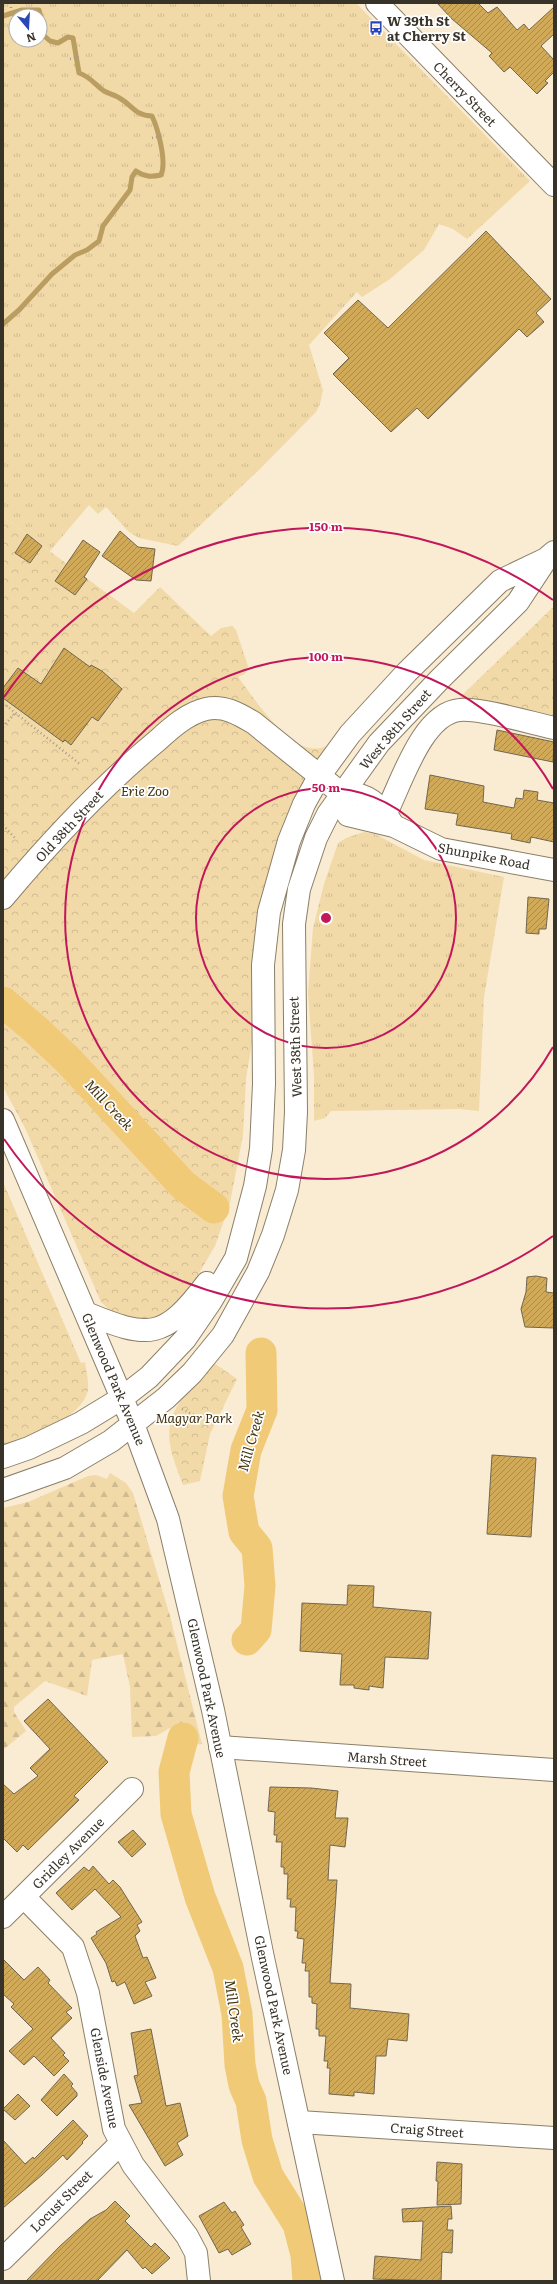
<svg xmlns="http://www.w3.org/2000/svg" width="557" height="2284" font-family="Literata,serif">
	<defs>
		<pattern id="grass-tufts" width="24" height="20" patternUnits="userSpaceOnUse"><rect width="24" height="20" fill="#f2d9a8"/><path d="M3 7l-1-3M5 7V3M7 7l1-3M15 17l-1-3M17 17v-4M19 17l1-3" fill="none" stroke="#d0bb91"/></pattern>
		<pattern id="forest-firs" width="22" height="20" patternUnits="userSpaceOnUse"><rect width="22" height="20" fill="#f2d9a8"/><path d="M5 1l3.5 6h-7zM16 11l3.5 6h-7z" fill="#d0bb91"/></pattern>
		<pattern id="park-crowns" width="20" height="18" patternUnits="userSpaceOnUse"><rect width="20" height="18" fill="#f2d9a8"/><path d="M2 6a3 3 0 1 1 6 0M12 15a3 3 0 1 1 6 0" fill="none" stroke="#d0bb91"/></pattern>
		<pattern id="building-hatch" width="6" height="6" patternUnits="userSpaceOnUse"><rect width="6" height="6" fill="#d0aa58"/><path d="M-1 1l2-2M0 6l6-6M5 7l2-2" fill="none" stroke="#aa8b49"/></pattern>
	</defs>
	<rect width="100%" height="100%" fill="#f9ecd2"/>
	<path fill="url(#grass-tufts)" fill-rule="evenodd" d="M3,3H356L530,181L467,239L453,229L439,224L424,250L390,279L362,297L357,292L309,345L323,390L320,404L316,412L259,470L178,546L139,538L129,532L106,507L98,514L89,505L50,551L3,517ZM16,16H40V40H16Z
		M364,832L375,834L424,860L504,877L484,997L479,1111L459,1109L331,1111L325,1118L314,1121V1076L308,993L313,928L324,884L338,843L346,838Z"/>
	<path fill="url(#forest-firs)" d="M110,1473L126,1483L133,1493L170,1616L202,1744L192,1745L170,1728L156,1736L132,1737L130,1687L123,1654L92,1660L87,1696L45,1681L14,1707V1712L26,1731L3,1750V1508L28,1502L88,1476L96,1475L107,1479Z"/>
	<path fill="url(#park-crowns)" d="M3,517L134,613L160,587L211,636L221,628L232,626L236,630L248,666L245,674L238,677C255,699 294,762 326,746L289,818L273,856L260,904L254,1031L246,1078L243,1135L230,1203L215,1246L188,1292L176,1308L148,1322L112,1312L101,1302L25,1128L3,1087Z
		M552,608H554V721L455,702Z
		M3,1182L81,1363L85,1362C86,1371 89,1381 88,1390C82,1419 29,1438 3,1446Z
		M214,1363L237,1379L210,1434L200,1481L183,1485C178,1471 172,1458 170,1444C164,1409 193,1386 214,1363Z"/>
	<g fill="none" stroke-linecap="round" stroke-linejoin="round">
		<path stroke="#ba9d60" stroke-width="5" d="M3,16L22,10H39L42,21L40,28
			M3,324L19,310L52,274L75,255L87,250L99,241L103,226L130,190L132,177L136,171C145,177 151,177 161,175C167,162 158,129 152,116C135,115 134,107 121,99C116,95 109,94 104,91C95,85 91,77 79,73L73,38L68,37L58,43L50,41L40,32"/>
		<path stroke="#f1ca78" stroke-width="31" d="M3,1002L35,1029L69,1061L183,1185L214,1208
			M247,1640L256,1630L260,1586L257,1548L244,1532L238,1496L246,1450L262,1410L261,1353
			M183,1738L174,1772L176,1814L200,1897L228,1968L237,2014L240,2065L244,2085L251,2101L257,2140L268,2176L298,2224L306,2255L308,2281"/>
	</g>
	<path fill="url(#building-hatch)" stroke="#716650" d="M437,3H478L488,13L497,7L517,30L524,24L529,30L554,7V34L541,46L554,60V72L545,81L548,83L537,94L510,67L504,72L489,56L492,53L452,19Z
		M486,231L551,299L536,313L544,322L527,337L519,329L428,419L417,408L391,432L333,374L349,358L324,333L358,300L388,328Z
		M120,531L138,547L155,549L151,581L136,580L102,556Z
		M27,534L42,546L30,563L15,553Z
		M83,540L100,552L84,577L87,579L75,595L55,581Z
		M64,648L90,667L91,665L102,671L122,689L98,721L92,717L71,745L65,740L63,742L3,698V688L18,668L41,684Z
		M497,730L554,742L553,762L494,750Z
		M430,775L484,786L483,802L514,808L516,798L523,799L524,790L538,792L537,800L554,803V842L531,837L530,843L511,839L512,834L456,825L458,814L425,809Z
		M528,897L549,899L546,929H539V934L526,933Z
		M536,1276L547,1278L546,1292L554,1293V1328L525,1327L521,1309L526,1292L527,1277Z
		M492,1455L536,1458L531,1537L487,1534Z
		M348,1585L374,1586L373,1607L431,1612L428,1659L385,1657L383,1688L369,1686V1690L354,1688V1685H340L342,1654L300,1651L302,1603L347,1605Z
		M48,1699L108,1762L74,1796L79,1800L28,1850L23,1845L17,1852L3,1838V1784L14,1794L38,1776L30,1768L50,1749L24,1721Z
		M270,1787L311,1788L338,1791L335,1818H348L345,1847L330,1845L328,1880H337L330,1983L351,1984L350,2008L409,2014L407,2041L388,2039L386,2056H376L374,2094L354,2092V2096L329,2094L330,2068H327L328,2061H324L326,2036H319V2029H316L317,2004L312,2003V1997H309V1971H305L306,1963H302L304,1939L297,1938L298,1931H295L296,1907H290L291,1899H287L288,1874H284V1867H281L282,1842H276L277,1835H274L275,1812L268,1811Z
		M133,1830L146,1844L132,1857L118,1842Z
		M93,1866L109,1884L113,1880L120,1887L142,1922L137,1925L140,1931L135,1936L143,1958L147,1957L156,1978L145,1982L152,1996L134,2004L125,1982L117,1986L115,1981L112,1982L106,1963L91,1938L97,1934L96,1932L121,1917L95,1889L72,1910L56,1893L84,1867L89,1871Z
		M3,1959L24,1980L38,1967L50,1980L48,1983L72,2008L66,2012L72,2018L51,2038L65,2053L63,2055L69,2061L54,2076L34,2056L24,2065L9,2051L33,2029L11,2007L14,2004L3,1994Z
		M151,2029L166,2106L180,2103L188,2136L177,2143L183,2155L165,2166L129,2105L142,2103L134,2076L138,2075L131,2033Z
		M64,2074L73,2084L71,2086L77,2093V2096L57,2116L41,2100Z
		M18,2094L30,2106L15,2120L3,2109Z
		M73,2120L88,2136L82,2142L83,2143L67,2160L63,2155L42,2175L3,2208V2140L25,2164L33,2157L34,2159Z
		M437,2162L462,2164L461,2204L437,2205L438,2181H436Z
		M115,2201L130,2216L125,2221L151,2247L155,2243L170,2258L152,2274L145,2267L143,2269L127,2250L97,2281H26L60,2246L90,2219L106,2210Z
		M224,2202L232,2213L235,2211L244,2225L241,2227L251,2244L232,2255L228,2249L219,2253L199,2216Z
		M451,2206L452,2219H448L447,2230H453L452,2253L442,2252L441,2281L373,2279L375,2256L421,2260L423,2221L403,2222L402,2209Z"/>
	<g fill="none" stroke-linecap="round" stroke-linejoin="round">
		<defs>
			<path id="minor" d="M377,3L554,185
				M342,794C366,791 381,805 393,825
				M386,813C401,784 422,713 460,710C482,708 531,723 554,728
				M3,898C50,842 101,787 158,740C171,728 188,713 206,709C224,705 239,714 254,723L342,794L348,815L394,826L441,849L554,870
				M220,1747L554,1770
				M24,1897L73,1947L88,1993L114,2129L133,2165L187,2236L196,2253L199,2281
				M3,1917L132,1789
				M299,2122L554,2138
				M3,2259L120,2144"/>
			<path id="major" d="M3,1120L133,1424L168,1519L213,1710L263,1958L333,2281
				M86,1313C149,1339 164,1340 207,1283
				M3,1457L29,1448L81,1423L122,1398L149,1377L185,1339L211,1301L236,1258L255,1186L261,1149L264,1084L263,965L269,912L289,841L304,804L320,775L350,734L407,672L500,581L546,559
				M3,1490L65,1468L111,1441L166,1398L192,1373L223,1335L258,1272L273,1235L287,1190L294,1150L296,1112L294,924L299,889L316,838L328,814L379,743L440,679L518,602L547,558L554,552"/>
		</defs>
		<use href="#minor" stroke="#8b7f68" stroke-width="24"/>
		<use href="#major" stroke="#8b7f68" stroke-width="24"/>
		<path stroke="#a69d89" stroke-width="2.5" stroke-dasharray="1 3" stroke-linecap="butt" d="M11,7V17
			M70,59L80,57
			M152,138L162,136
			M3,703L81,765
			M3,727L15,713
			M3,825L15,838
			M182,1409L202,1419"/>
		<use href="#minor" stroke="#fff" stroke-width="22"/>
		<use href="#major" stroke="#fff" stroke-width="22"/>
	</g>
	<g fill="none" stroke="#c2185b" stroke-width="2">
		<circle cx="326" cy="918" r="130"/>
		<path d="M553 1047A261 261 0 1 1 553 789"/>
		<path d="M553 1236A391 391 0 0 1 4 1139M4 697A391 391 0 0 1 553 600"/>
	</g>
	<defs>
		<symbol id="bus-bare" viewBox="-9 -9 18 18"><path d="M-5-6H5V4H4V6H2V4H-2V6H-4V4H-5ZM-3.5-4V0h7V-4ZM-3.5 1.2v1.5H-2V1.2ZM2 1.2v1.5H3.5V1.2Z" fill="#2b47b7" stroke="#fff" stroke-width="2.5" paint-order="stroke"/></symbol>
	</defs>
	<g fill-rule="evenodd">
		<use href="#bus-bare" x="366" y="18" width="20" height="20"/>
	</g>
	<g text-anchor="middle" stroke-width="3.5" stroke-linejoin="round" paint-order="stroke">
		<g font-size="13" font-weight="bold" fill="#383329" stroke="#fff" text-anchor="start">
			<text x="387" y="26">W 39th St<tspan x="387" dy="15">at Cherry St</tspan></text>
		</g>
		<g font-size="13" fill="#383329" stroke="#fff">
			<text transform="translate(465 94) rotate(46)" y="5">Cherry Street</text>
			<text transform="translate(395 729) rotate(-49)" y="5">West 38th Street</text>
			<text transform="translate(69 826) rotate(-47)" y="5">Old 38th Street</text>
			<text transform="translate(484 856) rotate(11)" y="5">Shunpike Road</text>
			<text transform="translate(295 1047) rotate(-92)" y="5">West 38th Street</text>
			<text transform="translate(114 1379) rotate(67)" y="5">Glenwood Park Avenue</text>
			<text transform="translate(207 1688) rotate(78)" y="5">Glenwood Park Avenue</text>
			<text transform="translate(387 1759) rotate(4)" y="5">Marsh Street</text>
			<text transform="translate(68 1853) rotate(-45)" y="5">Gridley Avenue</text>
			<text transform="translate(274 2005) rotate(78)" y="5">Glenwood Park Avenue</text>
			<text transform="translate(105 2078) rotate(79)" y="5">Glenside Avenue</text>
			<text transform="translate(427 2130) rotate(4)" y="5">Craig Street</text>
			<text transform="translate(61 2201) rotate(-45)" y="5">Locust Street</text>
		</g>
		<g font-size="13" font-style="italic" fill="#40310c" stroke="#fff">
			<text x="145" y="796">Erie Zoo</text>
			<text x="194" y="1423">Magyar Park</text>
		</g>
		<g font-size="14" font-style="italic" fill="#443410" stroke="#fff">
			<text transform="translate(109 1105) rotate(47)" y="5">Mill Creek</text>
			<text transform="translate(251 1441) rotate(-74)" y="5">Mill Creek</text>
			<text transform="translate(234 2011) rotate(82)" y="5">Mill Creek</text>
		</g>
	</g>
	<circle cx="326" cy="918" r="6" fill="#c2185b" stroke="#fff" stroke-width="2"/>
	<g font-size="12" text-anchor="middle" font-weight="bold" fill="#c2185b" stroke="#fff" stroke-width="3.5" stroke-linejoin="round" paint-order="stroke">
		<text x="326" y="531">150 m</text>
		<text x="326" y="661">100 m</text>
		<text x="326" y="792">50 m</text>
	</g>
	<rect width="557" height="2284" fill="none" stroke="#383329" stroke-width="8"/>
	<g transform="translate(28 28) rotate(162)"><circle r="19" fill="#ffffff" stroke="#afada9"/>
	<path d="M0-3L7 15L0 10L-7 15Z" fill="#2b47b7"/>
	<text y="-6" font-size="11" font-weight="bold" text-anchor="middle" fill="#383329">N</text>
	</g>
</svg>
